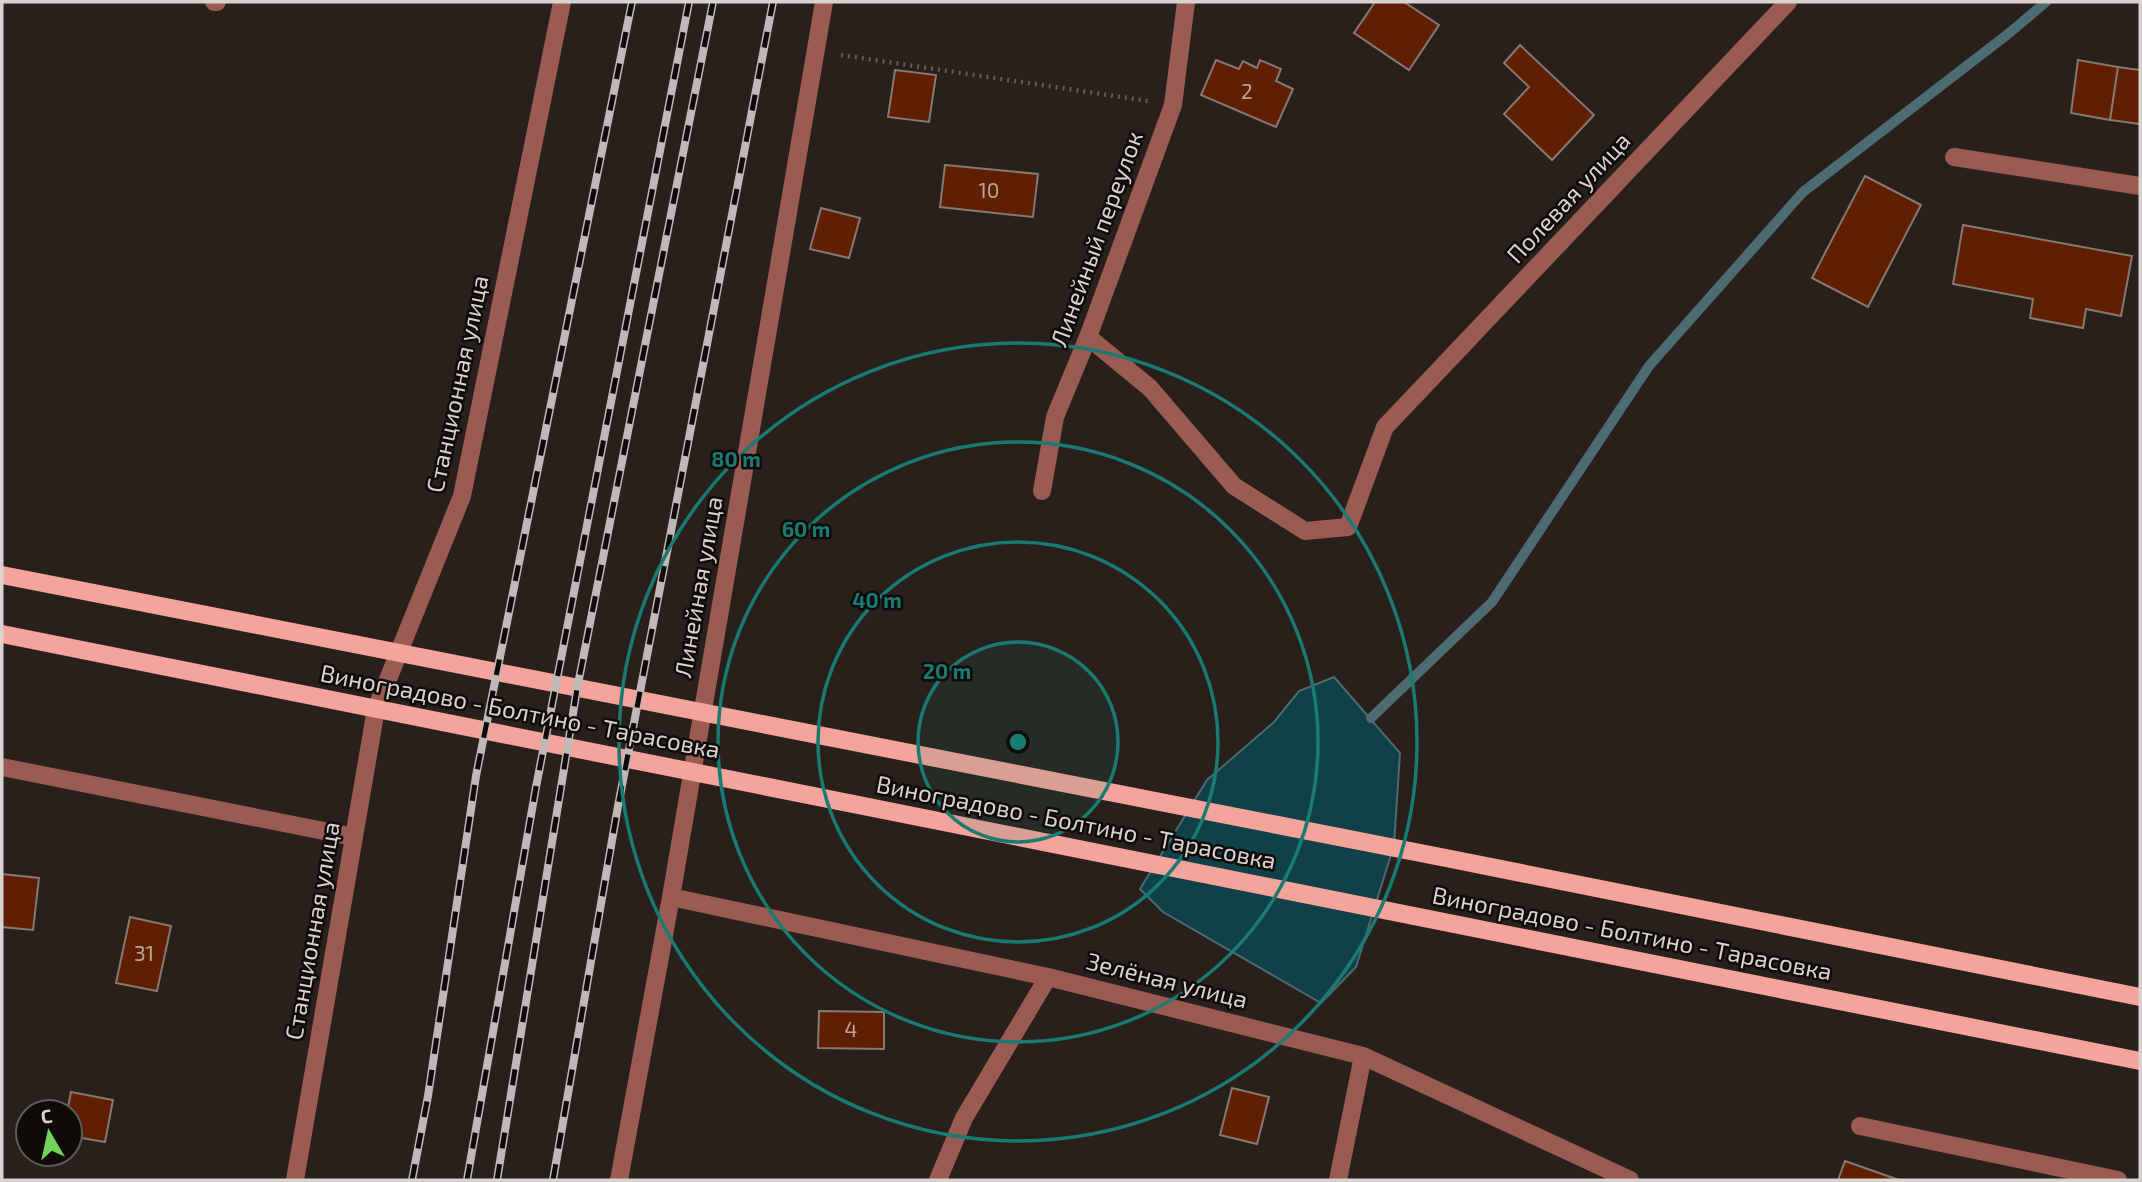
<svg xmlns="http://www.w3.org/2000/svg" width="2142" height="1182" font-family="'Exo 2',sans-serif">
	<rect width="100%" height="100%" fill="#29201c"/>
	<path fill="#104048" stroke="#4c6c71" stroke-width="2" d="M1334,677L1400,753L1394,845L1356,967L1321,1003L1163,912L1140,889L1207,780L1274,722L1299,691Z"/>
	<g fill="none" stroke-linecap="round" stroke-linejoin="round">
		<path stroke="#4c6c71" stroke-width="10" d="M1371,718L1492,602L1649,366L1803,192L2008,34L2046,2"/>
	</g>
	<path fill="#611f02" stroke="#857975" stroke-width="2" d="M1375,2H1404L1439,25L1409,70L1354,33Z
		M1520,45L1594,115L1552,160L1504,114L1529,87L1504,63Z
		M1216,60L1239,69L1243,61L1257,68L1260,60L1281,69L1276,81L1293,89L1276,127L1201,95Z
		M2078,60L2118,67L2110,120L2071,113Z
		M2118,67L2140,70V124L2110,120Z
		M895,70L936,75L929,122L888,117Z
		M945,165L1038,174L1033,217L940,207Z
		M1865,176L1921,205L1868,307L1812,278Z
		M821,208L860,218L849,258L810,249Z
		M1963,225L2132,256L2121,316L2086,309L2083,328L2030,318L2033,299L1953,284Z
		M2,874L39,878L33,930L2,927Z
		M130,917L171,926L157,991L116,983Z
		M819,1011L884,1012V1049L818,1048Z
		M1232,1088L1269,1097L1257,1144L1220,1135Z
		M71,1092L113,1100L105,1142L70,1136V1112H67Z
		M1845,1161L1899,1180H1838Z"/>
	<g fill="none" stroke-linecap="round" stroke-linejoin="round">
		<path stroke="#635b58" stroke-width="4.5" stroke-dasharray="2 5" stroke-linecap="butt" d="M841,55L1148,101"/>
		<path stroke="#9a5b53" stroke-width="18" d="M214,2H217
			M1954,157L2140,186
			M1088,337L1150,388L1234,486L1305,531L1348,527L1385,427L1788,2
			M1042,491L1055,417L1088,337L1173,105L1186,2
			M2,767L354,837
			M671,897L1048,977L1363,1056L1630,1180
			M1860,1126L2118,1180
			M295,1180L376,709L462,496L562,2
			M619,1180L671,897L824,2
			M938,1180L964,1118L1048,977
			M1338,1180L1363,1056"/>
		<path stroke="#f4a49a" stroke-width="18" d="M2,575L1451,859L2140,997
			M2,634L2140,1061"/>
		<defs>
			<path id="rail" d="M412,1180L428,1096L476,776L632,2
				M467,1180L536,787L689,2
				M497,1180L577,689L713,2
				M553,1180L618,806L773,2"/>
		</defs>
		<use href="#rail" stroke="#c0b9b6" stroke-width="8"/>
		<use href="#rail" stroke="#0f0b09" stroke-width="5" stroke-dasharray="16" stroke-linecap="butt"/>
	</g>
	<circle cx="1018" cy="742" r="100" fill="#197b73" fill-opacity=".12"/>
	<g fill="none" stroke="#197b73" stroke-width="3.5">
		<circle cx="1018" cy="742" r="100"/>
		<circle cx="1018" cy="742" r="200"/>
		<circle cx="1018" cy="742" r="300"/>
		<circle cx="1018" cy="742" r="399"/>
	</g>
	<g text-anchor="middle" stroke-width="5" stroke-linejoin="round" paint-order="stroke">
		<g font-size="21" fill="#bba69c">
			<text x="1247" y="99">2</text>
			<text x="989" y="198">10</text>
			<text x="144" y="961">31</text>
			<text x="851" y="1037">4</text>
		</g>
		<g font-size="24" fill="#d9d3d0" stroke="#0f0b09">
			<text transform="translate(1569 198) rotate(-47)" y="8">Полевая улица</text>
			<text transform="translate(1097 239) rotate(-70)" y="8">Линейный переулок</text>
			<text transform="translate(458 384) rotate(-78)" y="8">Станционная улица</text>
			<text transform="translate(699 587) rotate(-80)" y="8">Линейная улица</text>
			<text transform="translate(520 712) rotate(11)" y="8">Виноградово - Болтино - Тарасовка</text>
			<text transform="translate(1076 823) rotate(11)" y="8">Виноградово - Болтино - Тарасовка</text>
			<text transform="translate(313 931) rotate(-80)" y="8">Станционная улица</text>
			<text transform="translate(1632 934) rotate(11)" y="8">Виноградово - Болтино - Тарасовка</text>
			<text transform="translate(1167 981) rotate(14)" y="8">Зелёная улица</text>
		</g>
	</g>
	<circle cx="1018" cy="742" r="10" fill="#197b73" stroke="#0f0b09" stroke-width="3.5"/>
	<g font-size="21" text-anchor="middle" font-weight="bold" fill="#197b73" stroke="#0f0b09" stroke-width="5" stroke-linejoin="round" paint-order="stroke">
		<text x="736" y="467">80 m</text>
		<text x="806" y="537">60 m</text>
		<text x="877" y="608">40 m</text>
		<text x="947" y="679">20 m</text>
	</g>
	<rect width="2142" height="1182" fill="none" stroke="#d9d3d0" stroke-width="7"/>
	<g transform="translate(49 1133) rotate(351)"><circle r="33" fill="#0f0b09" stroke="#605b59" stroke-width="2"/>
	<path d="M0-5L12 26L0 18L-12 26Z" fill="#73d25c"/>
	<text y="-10" font-size="19" font-weight="bold" text-anchor="middle" fill="#d9d3d0">С</text>
	</g>
</svg>
